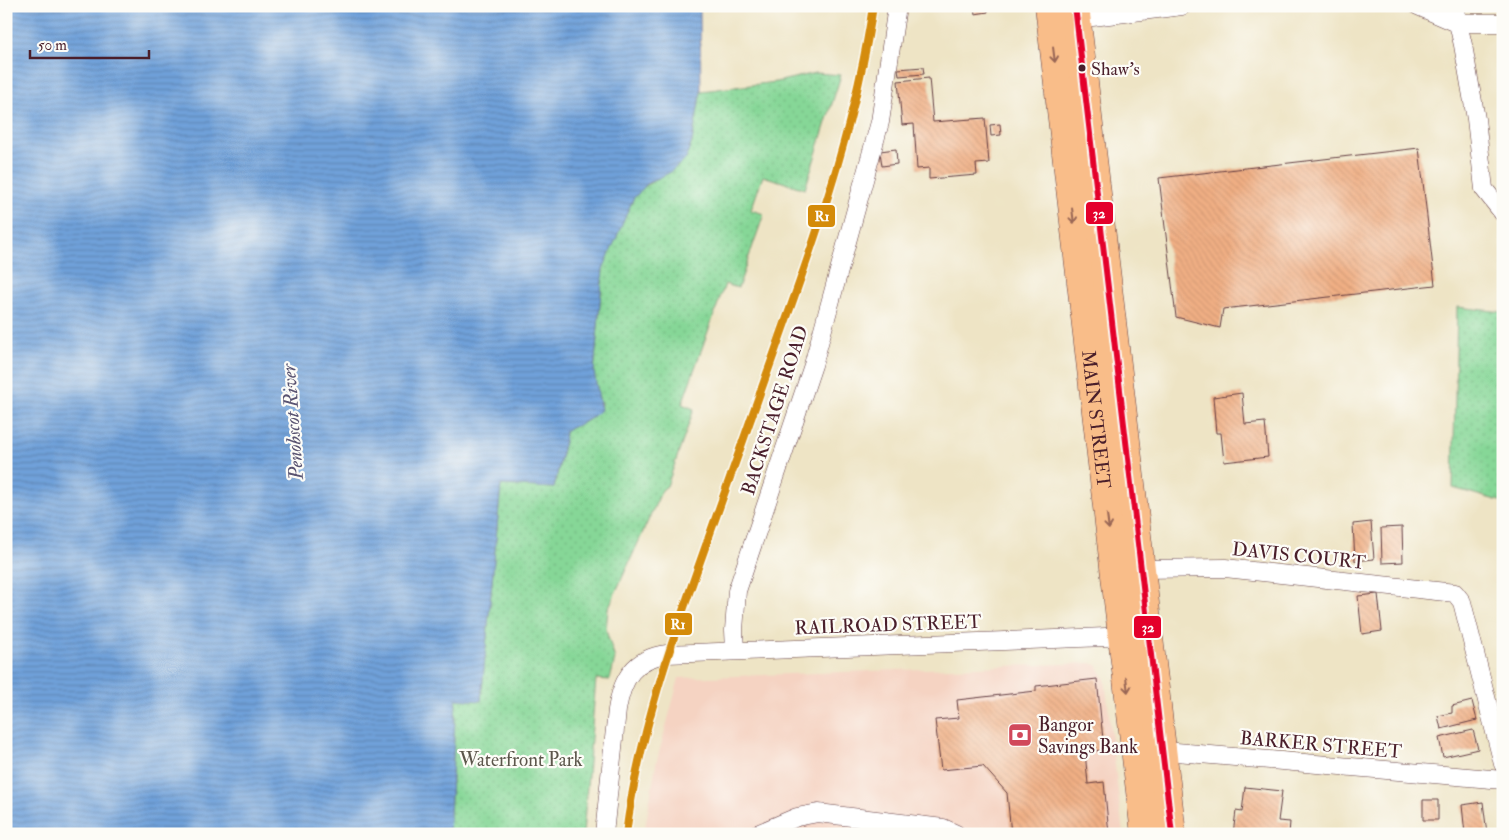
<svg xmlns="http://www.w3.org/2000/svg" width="1509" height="840" font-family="'IM FELL Double Pica',serif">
	<defs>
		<pattern id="park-dots" width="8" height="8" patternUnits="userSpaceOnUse" patternTransform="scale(1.25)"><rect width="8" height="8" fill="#86d797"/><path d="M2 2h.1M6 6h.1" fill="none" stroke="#75b882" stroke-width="1.8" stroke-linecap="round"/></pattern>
		<pattern id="water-rules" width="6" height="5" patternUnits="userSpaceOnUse" patternTransform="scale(1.25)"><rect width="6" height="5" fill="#70a1da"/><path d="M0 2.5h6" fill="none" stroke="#5e83b1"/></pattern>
		<pattern id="building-back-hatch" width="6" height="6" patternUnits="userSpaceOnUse" patternTransform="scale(1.25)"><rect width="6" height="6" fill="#f0af84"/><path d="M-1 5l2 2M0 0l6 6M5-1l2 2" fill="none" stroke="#cf9672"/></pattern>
	</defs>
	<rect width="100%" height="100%" fill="#fdfcf7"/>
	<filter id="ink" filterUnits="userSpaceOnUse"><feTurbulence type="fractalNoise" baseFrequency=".02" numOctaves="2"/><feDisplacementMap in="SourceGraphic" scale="10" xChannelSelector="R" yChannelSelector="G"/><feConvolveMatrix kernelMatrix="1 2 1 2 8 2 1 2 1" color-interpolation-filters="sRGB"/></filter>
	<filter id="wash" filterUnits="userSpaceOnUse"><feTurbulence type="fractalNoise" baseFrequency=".0096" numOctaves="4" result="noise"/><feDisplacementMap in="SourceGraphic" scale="20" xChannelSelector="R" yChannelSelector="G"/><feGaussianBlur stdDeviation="1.12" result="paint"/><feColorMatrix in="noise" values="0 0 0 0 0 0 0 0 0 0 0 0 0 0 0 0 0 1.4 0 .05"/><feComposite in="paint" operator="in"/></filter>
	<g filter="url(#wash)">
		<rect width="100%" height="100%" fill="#eee4c5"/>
		<path fill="#f5d3c2" d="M1090,663L1097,665L1105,679L1123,834H644L656,764L679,678Z"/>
		<path fill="url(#park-dots)" stroke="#687b61" d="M816,73L841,75L805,189L763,176L751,210L764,214L738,288L725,284L682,404L694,409L667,486L662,490L608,609L606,630L615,659L610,680L596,679L583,834H449L456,699L481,700L501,484L554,488L564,444L565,431L590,419L601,405L595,385L594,372L603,269L609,251L633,199L641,189L686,159L692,141L701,91L776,82Z
			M1457,307L1503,312V502L1453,488Z"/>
		<path fill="url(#water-rules)" stroke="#5d6082" d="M6,6H700L701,91L692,141L686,159L669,173L648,183L633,199L603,269L594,372L601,410L590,419L565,431L564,444L554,488L501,485L481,701L456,699L449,834H6Z"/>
		<g id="blocks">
			<path fill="url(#building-back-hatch)" d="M974,6H987L988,12L975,14Z
				M923,67L924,74L899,76L898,69Z
				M929,78L933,122L985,118L989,163L976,164L977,175L929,179V168L917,169L914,124L902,125L898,81Z
				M1000,124L1001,135L991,136L990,125Z
				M1419,148L1435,285L1223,309L1220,328L1176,317L1159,178Z
				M896,149L897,164L882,166L880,151Z
				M1242,393L1245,424L1265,422L1268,457L1224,462L1221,433H1216L1213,397Z
				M1371,522L1374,559L1355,561L1353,524Z
				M1402,527L1403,562L1382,563L1381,528Z
				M1378,594L1382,631L1362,634L1358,596Z
				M1097,679L1104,750L1085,752L1088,784L1104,782L1109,834H1011L1007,793L983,766L941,770L935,720L959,718L957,700L1036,691V686Z
				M1472,701L1477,720L1441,729L1438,716L1452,713V706Z
				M1473,730L1478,749L1443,757L1439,738Z
				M1245,787L1282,791L1278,821L1290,822L1289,834H1233L1236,811L1242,812Z
				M1423,800H1438V820H1423Z
				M1483,802L1487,834H1465L1462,805Z"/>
		</g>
	</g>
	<g filter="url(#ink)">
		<use href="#blocks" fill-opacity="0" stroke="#633d42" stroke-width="1"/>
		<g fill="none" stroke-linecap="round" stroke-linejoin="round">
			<defs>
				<path id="minor" d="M1418,6L1457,23H1503
					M1454,6L1463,45L1476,119L1484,189L1503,213
					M1068,20L1182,6
					M1139,569L1225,568L1455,593L1462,602L1503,764
					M735,651L734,630L737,591L813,365L880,122L897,6
					M1153,750L1503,780
					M604,834L617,710C622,679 634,658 667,654L1131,636
					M757,834L797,817L818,813L943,828L956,834"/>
				<g id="primary">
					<path id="s1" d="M1049,6L1145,834"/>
					<path d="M1075,6L1172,834"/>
				</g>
			</defs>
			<use href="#minor" stroke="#633d42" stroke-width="19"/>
			<use href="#primary" stroke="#633d42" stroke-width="29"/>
			<use href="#minor" stroke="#fff" stroke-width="18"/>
			<use href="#primary" stroke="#f9bd89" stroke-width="28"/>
			<defs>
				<path id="bus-1" d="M1075,6L1172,834"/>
			</defs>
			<use href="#bus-1" stroke="#fdfcf7" stroke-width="10"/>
			<use href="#bus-1" stroke="#e4002b" stroke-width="6"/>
			<defs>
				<path id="rail-1" d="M626,834C639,734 672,640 706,545C733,470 759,395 786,320C823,217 857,115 873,6"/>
			</defs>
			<use href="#rail-1" stroke="#fdfcf7" stroke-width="11"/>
			<use href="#rail-1" stroke="#d48b09" stroke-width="8"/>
		</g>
		<defs><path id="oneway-shaft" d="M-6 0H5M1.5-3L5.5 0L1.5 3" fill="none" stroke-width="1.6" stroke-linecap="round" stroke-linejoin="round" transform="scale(1.25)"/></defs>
		<g stroke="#965">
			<use href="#oneway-shaft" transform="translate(1054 55) rotate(83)"/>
			<use href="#oneway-shaft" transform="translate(1073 216) rotate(83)"/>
			<use href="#oneway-shaft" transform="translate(1108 522) rotate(83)"/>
			<use href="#oneway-shaft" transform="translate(1127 685) rotate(83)"/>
		</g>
	</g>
	<defs>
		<symbol id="bank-square" viewBox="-11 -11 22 22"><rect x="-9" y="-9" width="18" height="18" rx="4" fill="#d1495b" stroke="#fdfcf7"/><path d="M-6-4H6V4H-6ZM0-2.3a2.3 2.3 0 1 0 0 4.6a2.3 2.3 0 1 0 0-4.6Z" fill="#fff"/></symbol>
	</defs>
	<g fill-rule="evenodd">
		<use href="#bank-square" x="1006" y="721" width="28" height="28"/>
	</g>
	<circle fill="#4a1f2b" stroke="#fdfcf7" stroke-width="2" cx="1082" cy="68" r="4.5"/>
	<g text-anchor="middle" stroke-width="4.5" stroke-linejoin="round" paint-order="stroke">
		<g font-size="18" fill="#4a1f2b" stroke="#fdfcf7" text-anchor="start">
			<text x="1091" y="75">Shaw's</text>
		</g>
		<g font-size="19" fill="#4a1f2b" stroke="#fdfcf7">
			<text transform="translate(774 410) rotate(-72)" y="7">BACKSTAGE ROAD</text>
			<text dy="7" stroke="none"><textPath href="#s1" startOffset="416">MAIN STREET</textPath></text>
			<text transform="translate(1299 555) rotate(6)" y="7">DAVIS COURT</text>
			<text transform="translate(888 624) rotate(-2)" y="7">RAILROAD STREET</text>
			<text transform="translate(1321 744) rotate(5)" y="7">BARKER STREET</text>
		</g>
		<g font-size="19" fill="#4a1f2b" stroke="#fdfcf7" text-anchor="start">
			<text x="1038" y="731">Bangor<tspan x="1038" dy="22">Savings Bank</tspan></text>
		</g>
		<g font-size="19" fill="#5c564b" stroke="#fdfcf7">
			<text x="521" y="766">Waterfront Park</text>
		</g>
		<g font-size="20" font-style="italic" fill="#595371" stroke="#fdfcf7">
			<text transform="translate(292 422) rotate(-94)" y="7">Penobscot River</text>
		</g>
	</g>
	<g stroke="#fdfcf7" stroke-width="2">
		<rect x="1085" y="201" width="29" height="24" rx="5" fill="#e4002b"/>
		<rect x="807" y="204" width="29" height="24" rx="5" fill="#d48b09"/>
		<rect x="664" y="612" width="29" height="24" rx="5" fill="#d48b09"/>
		<rect x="1133" y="615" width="29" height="24" rx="5" fill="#e4002b"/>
	</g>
	<g font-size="14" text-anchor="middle" font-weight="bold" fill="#fff">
		<text x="1099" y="218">32</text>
		<text x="822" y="221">R1</text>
		<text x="678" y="629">R1</text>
		<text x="1148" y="632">32</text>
	</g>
	<rect width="1509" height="840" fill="none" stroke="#fdfcf7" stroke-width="25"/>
	<path d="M30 50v8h119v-8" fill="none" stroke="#4a1f2b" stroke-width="2.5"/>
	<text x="38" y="50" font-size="15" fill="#4a1f2b" stroke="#fdfcf7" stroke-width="4" paint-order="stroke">50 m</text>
</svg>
